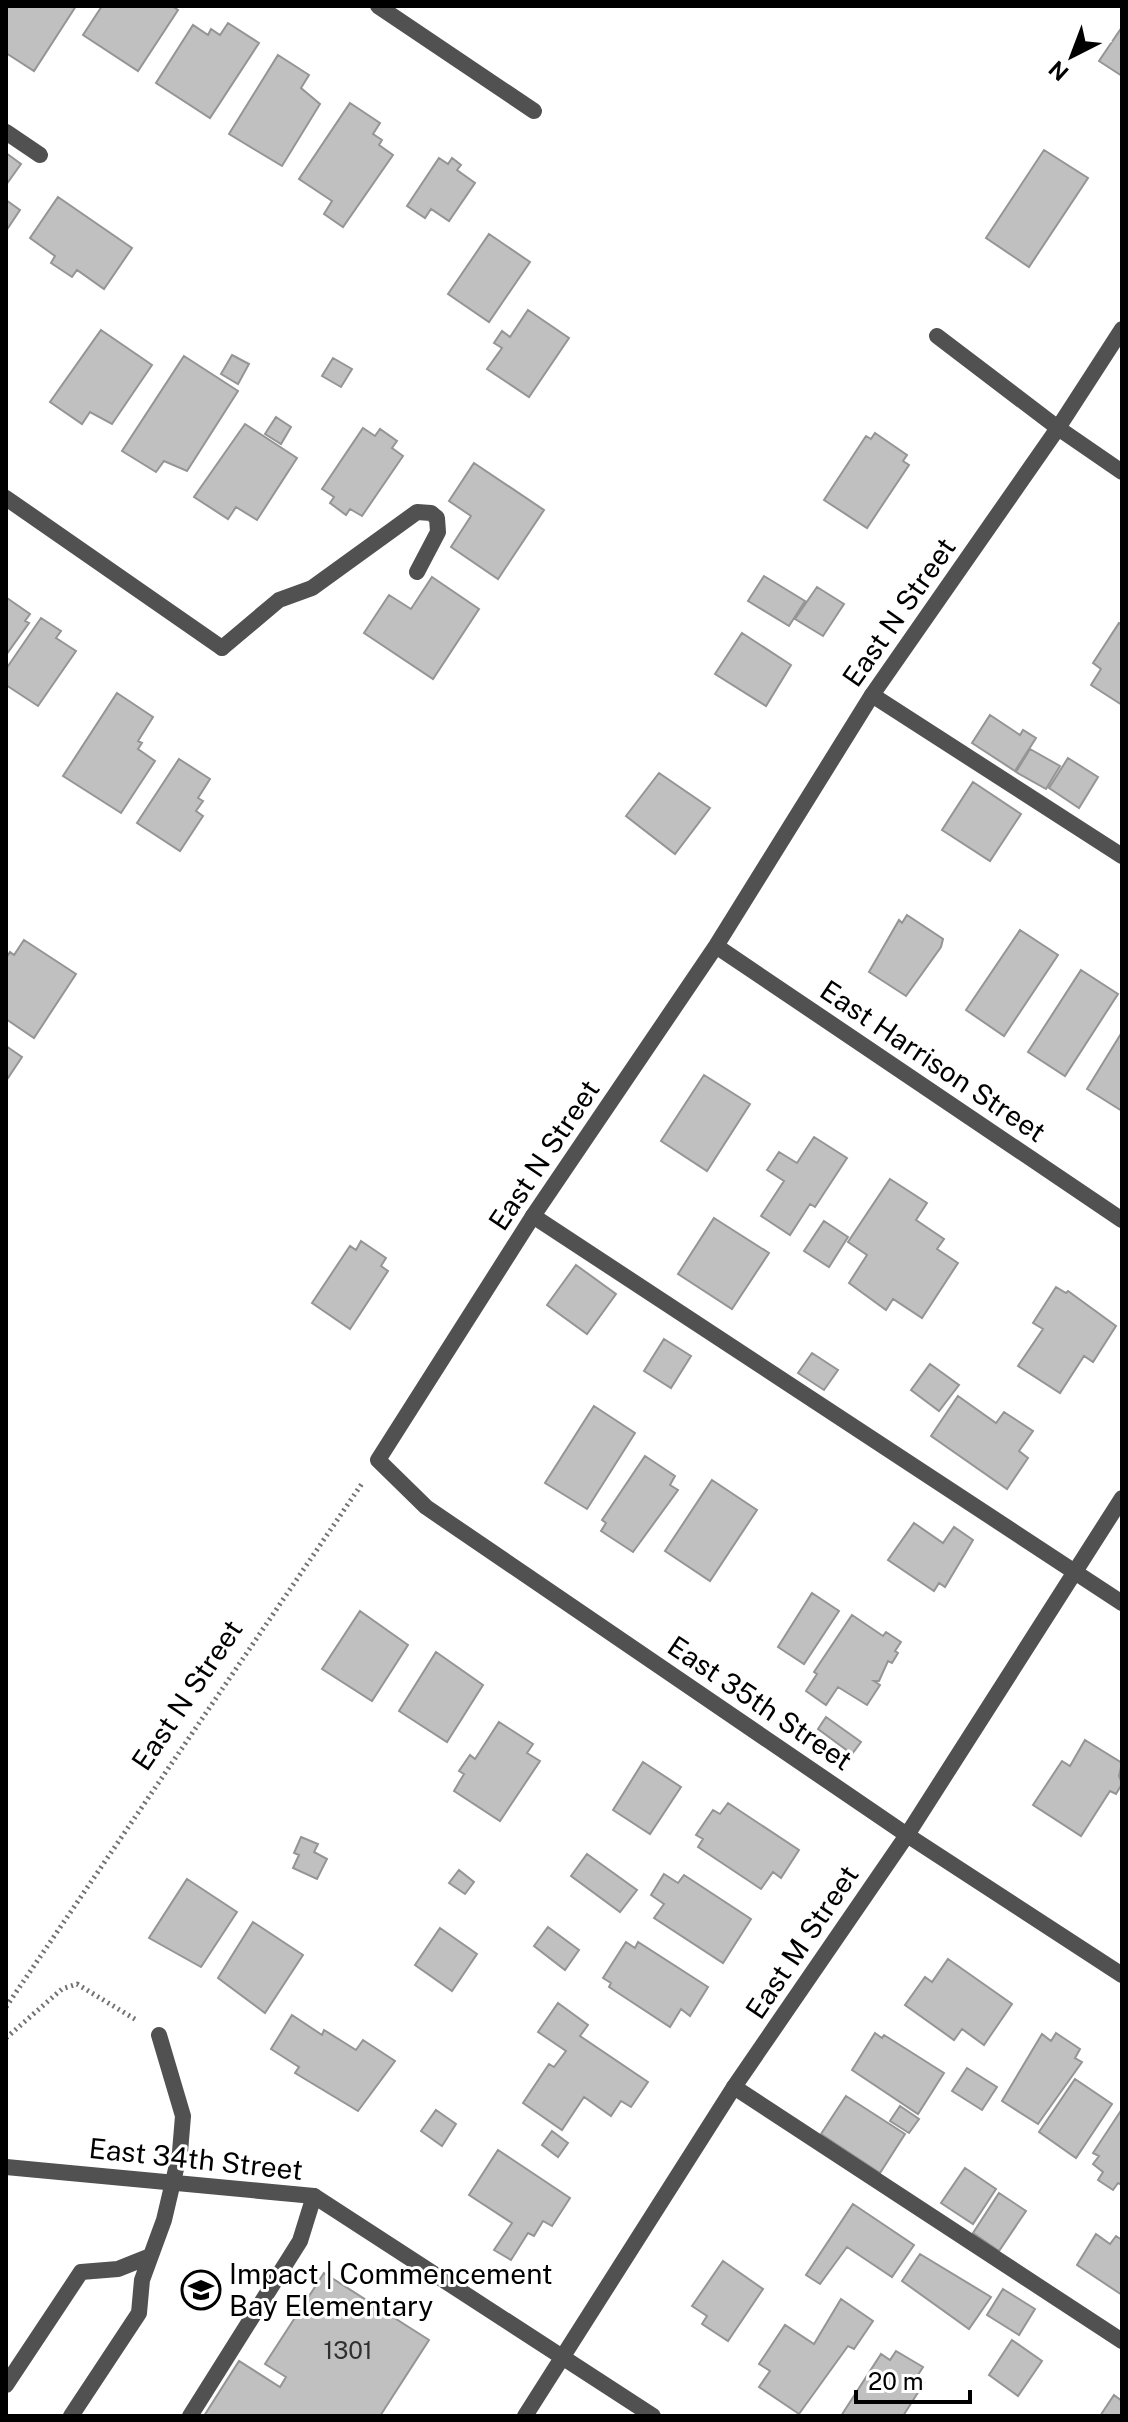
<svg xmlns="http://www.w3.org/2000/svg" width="1128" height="2422" font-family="'Public Sans',sans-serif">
	<rect width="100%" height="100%" fill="#fff"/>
	<path fill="#c0c0c0" stroke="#959595" stroke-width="2" d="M6,6H76L34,71L6,53Z
		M102,6H172L178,10L138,71L83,35Z
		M228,23L259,43L210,118L156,83L193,25L208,35L211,29L220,35Z
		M1122,27V76L1099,61Z
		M278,55L309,75L301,88L320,104L282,166L229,134Z
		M350,103L380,123L373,134L382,140L379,145L393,155L343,227L324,214L332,201L299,179Z
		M1044,150L1088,178L1029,267L986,238Z
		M6,153L21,164L6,185Z
		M439,158L448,164L452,158L461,165L457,170L475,183L449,221L431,209L425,218L407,206Z
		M58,197L132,248L104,289L77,270L72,277L51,263L55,256L30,238Z
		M6,200L20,210L6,231Z
		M489,234L530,262L489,322L448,294Z
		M528,310L569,338L529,397L487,369L502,348L494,343L502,331L510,337Z
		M101,330L152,365L112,424L90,412L82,424L50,402Z
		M232,355L249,364L238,384L221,374Z
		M184,356L238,391L187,471L164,461L156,472L122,451Z
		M333,358L352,369L341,387L322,376Z
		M276,417L291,427L281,444L265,434Z
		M245,424L297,458L257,520L236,507L228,519L194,497Z
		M363,428L375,436L380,429L397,441L392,448L403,456L362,516L350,509L346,515L330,503L334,497L322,489Z
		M875,433L907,455L903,461L909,465L867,528L824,500L866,436L871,439Z
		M474,463L544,510L498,579L451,547L471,516L449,501Z
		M764,576L805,601L789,626L748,601Z
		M432,577L479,609L433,679L364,633L389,595L411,609Z
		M817,587L844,604L823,636L795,619Z
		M7,598L30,614L25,621L29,623L6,655Z
		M41,618L61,631L56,638L76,651L38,706L6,685V669Z
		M1119,623L1122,625V705L1091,685L1101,669L1093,663Z
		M742,633L791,665L766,706L715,674Z
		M117,693L153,717L138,741L142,743L138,749L155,761L121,813L63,776Z
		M990,715L1020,735L1023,730L1036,738L1015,771L972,743Z
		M1030,749L1060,766L1046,789L1016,772Z
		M1068,758L1098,777L1079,808L1049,788Z
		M179,759L210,779L198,798L203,801L196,811L203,816L180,851L137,823Z
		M659,773L710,808L675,854L626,816Z
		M973,782L1021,814L990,861L942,830Z
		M907,915L943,939L941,947L906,996L869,972L899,920L902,923Z
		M1020,930L1058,955L1004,1036L966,1010Z
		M24,940L76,974L34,1038L6,1019V958L10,952L14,955Z
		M1081,970L1118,994L1065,1076L1028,1052Z
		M1122,1032V1111L1087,1089Z
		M6,1046L22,1057L6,1081Z
		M704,1075L750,1104L707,1171L661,1141Z
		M814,1137L847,1158L815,1207L810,1204L790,1235L761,1216L784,1181L767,1170L779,1152L797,1163Z
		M890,1179L927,1203L916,1220L944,1239L937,1249L958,1263L922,1318L893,1299L886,1310L849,1283L867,1255L848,1242Z
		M714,1218L769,1253L732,1309L678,1274Z
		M824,1221L848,1237L829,1267L804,1251Z
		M361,1241L386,1258L381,1266L388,1271L350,1329L312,1303L350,1246L356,1250Z
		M576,1265L616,1294L587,1334L547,1305Z
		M1056,1287L1066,1293L1068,1291L1116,1326L1093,1362L1084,1356L1060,1393L1018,1366L1043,1329L1033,1323Z
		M664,1339L691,1356L671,1388L644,1371Z
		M812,1353L838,1370L824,1390L798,1373Z
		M930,1364L959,1385L939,1411L911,1390Z
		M958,1396L996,1423L1004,1412L1033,1431L1019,1451L1028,1458L1007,1489L931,1436Z
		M594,1406L635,1433L587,1509L545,1483Z
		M645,1456L675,1476L670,1485L678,1490L633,1552L601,1531L606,1523L602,1520Z
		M712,1480L757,1510L710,1581L665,1551Z
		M914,1523L943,1543L954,1527L973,1540L945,1587L939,1583L934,1591L888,1560Z
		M812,1593L839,1611L804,1664L778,1647Z
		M360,1611L408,1645L372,1701L322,1669Z
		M852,1615L883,1636L886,1632L901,1642L895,1651L898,1653L892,1663L888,1661L879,1681H874L880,1685L867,1705L838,1687L826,1705L806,1691L817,1674L814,1672Z
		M436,1652L483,1685L447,1742L399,1711Z
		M826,1717L861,1742L852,1754L818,1729Z
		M499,1722L533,1744L527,1753L540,1761L500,1821L454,1791L464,1774L459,1771L470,1755L475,1759Z
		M1085,1740L1122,1763L1119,1776L1122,1784L1116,1794L1110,1791L1081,1836L1033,1805L1062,1761L1070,1766Z
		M643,1762L681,1787L650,1834L613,1810Z
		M728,1803L799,1850L781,1878L773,1872L761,1889L698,1847L703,1839L696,1835L713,1810L720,1814Z
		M301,1837L318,1844L314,1852L327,1859L317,1879L293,1868L299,1855L294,1853Z
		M587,1854L637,1890L620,1912L571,1876Z
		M459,1870L474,1882L465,1894L449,1883Z
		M664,1874L678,1883L684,1875L751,1919L723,1963L654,1918L664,1904L651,1895Z
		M187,1879L237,1912L201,1967L149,1938Z
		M253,1922L303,1955L265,2013L218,1978Z
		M548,1927L579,1950L565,1970L534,1946Z
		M440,1928L477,1954L452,1991L415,1965Z
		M626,1942L635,1948L638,1942L708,1987L690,2016L681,2009L670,2027L609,1987L611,1983L603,1978Z
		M948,1959L1012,2004L984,2045L962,2029L954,2040L905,2005L925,1977L932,1982Z
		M558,2003L588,2025L580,2036L648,2082L631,2107L621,2101L611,2116L584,2097L562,2130L523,2103L549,2064L554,2067L566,2051L538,2032Z
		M292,2015L322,2035L324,2030L356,2050L363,2040L395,2061L358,2111L295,2073L299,2067L271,2049Z
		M875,2033L882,2038L884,2035L944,2073L918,2114L852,2070Z
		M1056,2033L1080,2049L1075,2058L1082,2062L1038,2124L1002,2101L1042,2034L1051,2041Z
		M967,2068L997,2087L982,2110L952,2091Z
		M1075,2079L1112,2104L1076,2158L1039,2132Z
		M846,2096L905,2134L880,2173L821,2134Z
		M900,2106L919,2119L909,2133L890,2121Z
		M1122,2109V2185L1118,2183L1113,2190L1098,2180L1103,2172L1093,2164L1099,2156L1093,2153Z
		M436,2110L456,2124L442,2146L421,2131Z
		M552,2131L568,2143L558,2157L542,2145Z
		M498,2150L570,2198L552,2226L543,2221L534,2236L528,2233L511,2260L494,2250L512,2223L469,2195Z
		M965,2168L996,2189L973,2224L941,2203Z
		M999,2193L1026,2211L999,2251L973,2233Z
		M853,2204L914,2245L892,2277L847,2247L820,2284L806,2275Z
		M1096,2234L1110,2244L1116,2236L1122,2240V2295L1077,2265Z
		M920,2254L991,2297L969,2329L902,2281Z
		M723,2261L763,2289L728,2341L702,2324L707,2316L692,2306Z
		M324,2273L429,2340L380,2416H204L239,2361L280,2387L286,2377L265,2364Z
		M1003,2289L1035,2309L1019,2335L987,2315Z
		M841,2299L873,2321L854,2349L848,2346L799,2414L759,2387L770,2371L759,2364L785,2325L814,2344Z
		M1012,2340L1042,2361L1018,2396L989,2375Z
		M896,2351L923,2367L916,2378L924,2383L903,2416H841L881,2354L890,2360Z
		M1114,2395L1122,2401V2416H1100Z"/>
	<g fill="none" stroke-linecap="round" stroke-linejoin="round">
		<path stroke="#737373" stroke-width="5" stroke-dasharray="2 4" stroke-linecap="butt" d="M6,2007L363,1482
			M6,2038L62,1989L77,1984L138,2021"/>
		<path stroke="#515151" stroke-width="16" d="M6,132L40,155
			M222,648L279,600L312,588L417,512L431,513L437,518L438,532L417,572
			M872,695L1122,856
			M533,1216L1122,1603
			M734,2087L1122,2341
			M6,2385L81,2272L118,2269L148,2257
			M71,2416L139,2313L142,2280L164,2220L180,2152L183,2116L159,2035
			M190,2416L300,2241L314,2196"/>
		<path stroke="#515151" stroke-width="16" d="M378,6L534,111
			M1122,329L1058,428L872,695L716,946L533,1216L378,1460L426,1507L907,1835L1122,1975
			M937,336L1058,428L1122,472
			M6,498L222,648
			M716,946L1122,1220
			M6,2167L314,2196L653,2416
			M525,2416L734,2087L907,1835L1122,1498"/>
	</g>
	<defs>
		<symbol id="school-ring" viewBox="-11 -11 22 22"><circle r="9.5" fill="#fff" stroke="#000" stroke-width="1.5"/><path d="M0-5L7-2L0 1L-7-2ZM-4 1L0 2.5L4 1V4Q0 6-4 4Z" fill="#000"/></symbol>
	</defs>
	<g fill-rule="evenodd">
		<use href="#school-ring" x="179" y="2268" width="44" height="44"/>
	</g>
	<g text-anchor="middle" stroke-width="6" stroke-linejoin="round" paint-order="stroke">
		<g font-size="24" fill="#303030">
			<text x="348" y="2359">1301</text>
		</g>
		<g font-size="28" fill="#000" stroke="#fff">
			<text transform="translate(899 612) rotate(-55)" y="10">East N Street</text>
			<text transform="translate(933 1061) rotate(34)" y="10">East Harrison Street</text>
			<text transform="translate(544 1155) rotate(-56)" y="10">East N Street</text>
			<text transform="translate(187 1695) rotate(-56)" y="10">East N Street</text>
			<text transform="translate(760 1703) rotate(34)" y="10">East 35th Street</text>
			<text transform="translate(802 1942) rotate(-56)" y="10">East M Street</text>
			<text transform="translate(196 2159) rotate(6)" y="10">East 34th Street</text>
		</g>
		<g font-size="28" fill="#000" stroke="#fff" text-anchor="start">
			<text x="229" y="2284">Impact | Commencement<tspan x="229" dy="32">Bay Elementary</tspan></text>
		</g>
	</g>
	<rect width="1128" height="2422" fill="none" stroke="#000000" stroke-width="16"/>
	<g transform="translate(1072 56) rotate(222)" stroke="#ffffff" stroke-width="6" paint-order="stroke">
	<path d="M0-6L14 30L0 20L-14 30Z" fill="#000000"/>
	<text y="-12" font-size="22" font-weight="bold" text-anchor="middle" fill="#000000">N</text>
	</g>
	<path d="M856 2390v12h114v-12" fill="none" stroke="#000000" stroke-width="4"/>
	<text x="868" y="2390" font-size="24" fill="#000000" stroke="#ffffff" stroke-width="6" paint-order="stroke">20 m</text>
</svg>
